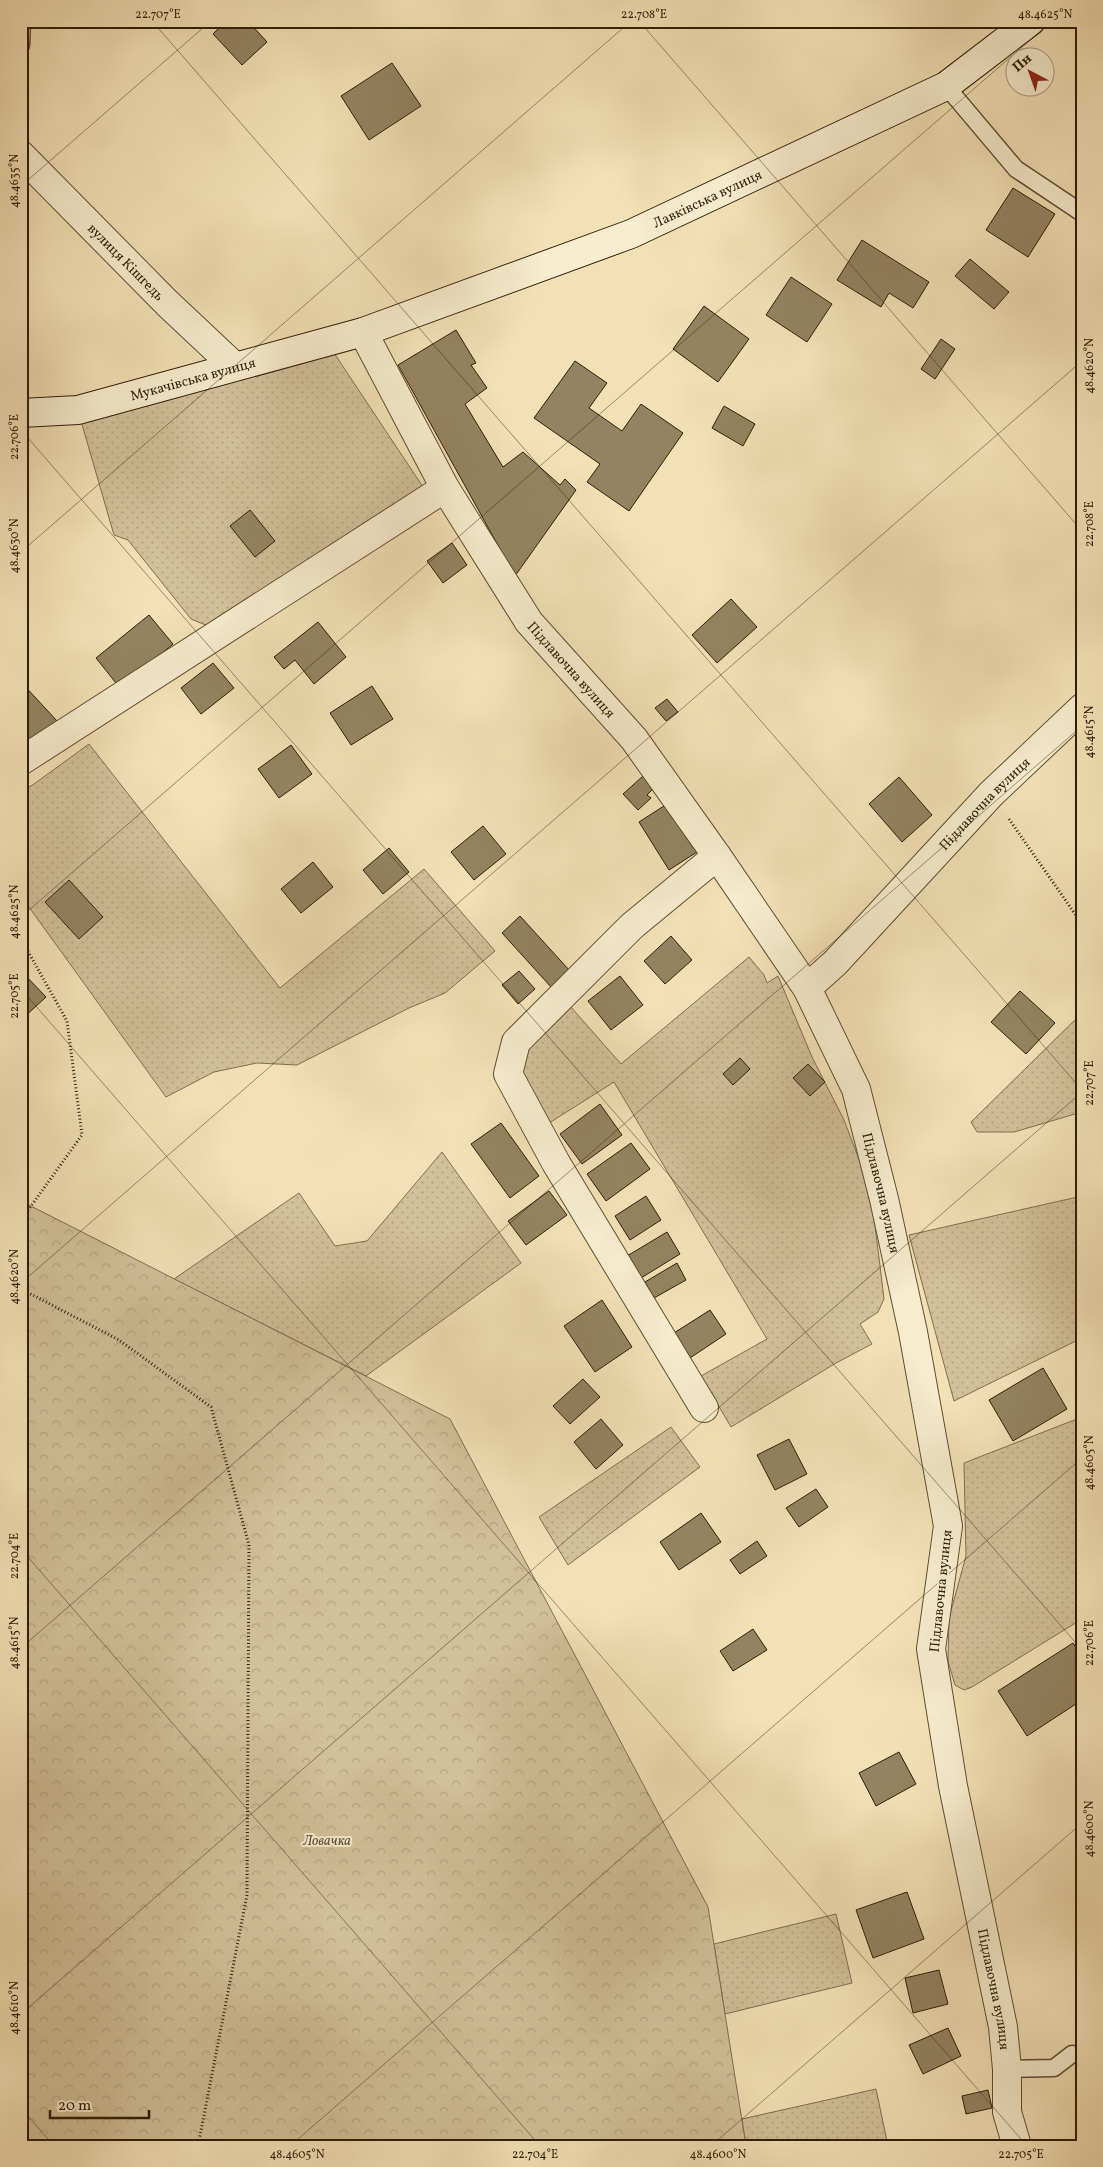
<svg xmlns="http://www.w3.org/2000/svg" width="1103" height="2167" font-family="Vollkorn,serif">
	<defs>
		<pattern id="grass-dots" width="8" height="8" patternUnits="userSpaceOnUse" patternTransform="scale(1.25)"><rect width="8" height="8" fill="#d2c098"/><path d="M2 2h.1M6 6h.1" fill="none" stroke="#b5a582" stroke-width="1.8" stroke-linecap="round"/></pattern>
		<pattern id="forest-crowns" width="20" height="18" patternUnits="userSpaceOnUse" patternTransform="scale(1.25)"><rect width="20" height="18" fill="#d2c098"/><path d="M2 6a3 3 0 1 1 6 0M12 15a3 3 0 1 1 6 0" fill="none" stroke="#b5a582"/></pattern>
	</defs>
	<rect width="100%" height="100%" fill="#f3e1b5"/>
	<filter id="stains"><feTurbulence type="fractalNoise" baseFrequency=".004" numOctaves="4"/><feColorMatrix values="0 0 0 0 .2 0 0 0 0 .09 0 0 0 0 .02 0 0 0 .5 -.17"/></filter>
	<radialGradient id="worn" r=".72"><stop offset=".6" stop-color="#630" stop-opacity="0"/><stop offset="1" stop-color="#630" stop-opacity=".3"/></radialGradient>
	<path fill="url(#grass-dots)" stroke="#806e50" d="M334,353L423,487L213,628L191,619L128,540L114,535L81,421Z
		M89,744L280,988L424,869L495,951L445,993L409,1008L297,1065L257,1063L214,1072L166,1097L21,896V792L34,784Z
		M749,957L764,975L767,983L778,976L812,1057L844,1120L860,1162L874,1217L884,1299L878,1312L860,1324L872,1344L836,1363L731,1427L701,1376L767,1339L614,1082L546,1125L519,1070L530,1048L570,1006L621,1064Z
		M1082,1013V1112L1014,1132H977L971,1122Z
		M442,1152L521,1263L366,1376L174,1279L299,1193L335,1246L367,1241Z
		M1082,1196V1338L954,1401L909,1235Z
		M1082,1417V1619L972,1687L964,1690L955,1685L948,1661L949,1618L966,1556L964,1463Z
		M671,1427L700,1467L568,1565L539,1517Z
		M836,1914L852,1983L725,2014L714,1944Z
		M876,2089L887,2141L866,2146H746L742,2119Z"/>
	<path fill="url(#forest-crowns)" stroke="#806e50" d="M21,1201L450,1419L708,1907L746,2146H21Z"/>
	<path fill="#948362" stroke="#2e1d08" d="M226,21H248L267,42L242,65L213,34Z
		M392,63L421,106L369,140L341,96Z
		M1013,188L1055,214L1028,257L986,230Z
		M862,240L929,282L913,308L889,293L881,307L837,280Z
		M970,259L1009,292L994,309L955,276Z
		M791,277L832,304L807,342L766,315Z
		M704,306L749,339L718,382L673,349Z
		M456,330L476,363L471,365L487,388L465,404L503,467L523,452L560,485L565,479L576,490L515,576L398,365Z
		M941,339L955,349L935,379L921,369Z
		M575,361L607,383L589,408L622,431L641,404L683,433L629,511L587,482L600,464L534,418Z
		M724,406L755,424L743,446L712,428Z
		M250,510L275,541L255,557L230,526Z
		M452,543L467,565L443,583L427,561Z
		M731,599L757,627L717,663L692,635Z
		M149,615L173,644L120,688L96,658Z
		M318,622L346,657L314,684L295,660L284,669L274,657Z
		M213,663L234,688L201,714L181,688Z
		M21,682L58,722L32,745L21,733Z
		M372,686L393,719L351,745L330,713Z
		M667,699L678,712L666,721L655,708Z
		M291,745L312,774L279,798L258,769Z
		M643,776L654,788L647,795L651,798L638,810L623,794Z
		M899,777L932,815L902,842L869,804Z
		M667,804L697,852L669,870L639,822Z
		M483,826L506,854L474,880L451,852Z
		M389,848L409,872L383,894L363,870Z
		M313,862L333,887L301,913L281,889Z
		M69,880L103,917L79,939L45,902Z
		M520,916L570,971L552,988L502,933Z
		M671,936L692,960L665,984L644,961Z
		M519,971L535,989L518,1004L502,985Z
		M25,975L46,997L21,1020V979Z
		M620,976L643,1005L611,1030L588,1001Z
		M1020,991L1055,1023L1026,1054L991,1022Z
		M740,1058L750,1069L733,1085L723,1074Z
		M808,1064L825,1082L810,1096L793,1078Z
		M600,1104L622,1135L582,1164L560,1134Z
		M501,1123L539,1176L510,1198L471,1144Z
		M631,1143L650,1169L606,1201L587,1174Z
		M549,1191L567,1215L526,1245L508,1221Z
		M646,1196L661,1220L630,1240L615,1216Z
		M667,1232L680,1254L641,1278L627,1256Z
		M677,1263L686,1280L654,1298L645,1282Z
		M602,1300L632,1347L595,1372L564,1326Z
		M710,1310L726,1334L690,1358L674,1333Z
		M1043,1368L1067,1409L1013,1441L989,1400Z
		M583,1379L600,1397L570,1424L553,1406Z
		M601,1419L623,1445L596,1469L574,1442Z
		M789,1439L807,1474L775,1490L757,1455Z
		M816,1489L828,1507L799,1527L786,1508Z
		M701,1513L721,1542L679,1570L660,1542Z
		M757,1541L767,1556L740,1574L730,1560Z
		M753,1629L767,1650L733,1671L720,1651Z
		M1073,1643L1082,1657V1700L1027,1736L998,1691Z
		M899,1752L916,1784L876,1806L859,1773Z
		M907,1892L924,1939L873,1958L856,1910Z
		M939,1970L948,2004L913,2013L905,1978Z
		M948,2028L961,2056L923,2074L909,2045Z
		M988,2090L992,2108L966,2114L962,2096Z"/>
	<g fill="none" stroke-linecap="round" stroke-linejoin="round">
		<defs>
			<path id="lane" d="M21,45L22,21
				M946,86L1016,169L1082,213
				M1007,2069L1054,2068L1072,2054"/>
			<g id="street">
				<path id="s1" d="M21,155L167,303L234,366"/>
				<path id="s2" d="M363,332L445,488L529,622L634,739L717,856L807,988L856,1089L884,1199L913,1332L948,1526L931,1649L953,1786L1003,2027L1007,2069V2112L1017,2146"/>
				<path d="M21,761L445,488"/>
				<path id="s3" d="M807,988L835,963L991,794L1082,708"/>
				<path d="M704,1408L556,1163L508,1074L516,1042L632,926L717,856"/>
			</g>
			<g id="secondary">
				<path id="s4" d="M21,413L78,410L363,332L631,234L946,86L1031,21"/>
			</g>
		</defs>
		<use href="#lane" stroke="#5f4e33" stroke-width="19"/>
		<use href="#street" stroke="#5f4e33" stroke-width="30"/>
		<use href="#secondary" stroke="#2e1d08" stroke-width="30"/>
		<path stroke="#2e1d08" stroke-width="3" stroke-dasharray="1 2.5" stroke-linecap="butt" d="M1009,819L1082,924
			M21,939L67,1021L82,1135L21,1220
			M21,1289L119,1340L211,1407L249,1545L247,1895L198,2146"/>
		<use href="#lane" stroke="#f7eccf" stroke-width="16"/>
		<use href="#street" stroke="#f7eccf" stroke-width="28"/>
		<use href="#secondary" stroke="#f7eccf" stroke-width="28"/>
	</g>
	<path fill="none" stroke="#2e1d08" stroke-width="1" stroke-opacity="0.45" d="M152,21L1082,1090M639,21L1082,531M21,186L211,21M21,430L1082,1650M21,552L631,21M21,917L1052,21M21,989L1027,2146M21,1283L1082,361M21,1549L540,2146M21,1648L1082,726M21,2014L1082,1092M21,2108L54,2146M290,2146L1082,1458M711,2146L1082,1823"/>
	<g text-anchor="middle" stroke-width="4" stroke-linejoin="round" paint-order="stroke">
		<g font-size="14" fill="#2e1d08" stroke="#f7eccf">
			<text dy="5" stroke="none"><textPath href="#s4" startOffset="722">Лавківська вулиця</textPath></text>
			<text dy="5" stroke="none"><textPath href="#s1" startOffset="150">вулиця Кішгедь</textPath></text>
			<text dy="5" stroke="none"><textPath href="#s4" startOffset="176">Мукачівська вулиця</textPath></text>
			<text dy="5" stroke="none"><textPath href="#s2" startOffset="398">Підлавочна вулиця</textPath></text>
			<text dy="5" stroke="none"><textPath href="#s3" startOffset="256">Підлавочна вулиця</textPath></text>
			<text dy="5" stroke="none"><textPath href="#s2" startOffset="1014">Підлавочна вулиця</textPath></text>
			<text transform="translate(940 1591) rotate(-84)" y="5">Підлавочна вулиця</text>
			<text dy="5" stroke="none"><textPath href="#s2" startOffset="1824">Підлавочна вулиця</textPath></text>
		</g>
		<g font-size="14" font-style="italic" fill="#5f4e33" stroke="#f7eccf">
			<text x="327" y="1845">Ловачка</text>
		</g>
	</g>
	<rect width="1103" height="2167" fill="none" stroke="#f3e1b5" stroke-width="55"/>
	<g transform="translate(1030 72) rotate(319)"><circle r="24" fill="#f7eccf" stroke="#a7997f"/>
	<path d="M0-4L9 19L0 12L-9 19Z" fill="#8f2418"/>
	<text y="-8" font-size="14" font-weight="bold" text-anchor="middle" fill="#2e1d08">Пн</text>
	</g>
	<path d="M50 2110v8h99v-8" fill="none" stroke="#2e1d08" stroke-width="2.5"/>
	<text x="58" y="2110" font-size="15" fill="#2e1d08" stroke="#f7eccf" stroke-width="4" paint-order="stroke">20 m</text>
	<rect x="28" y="28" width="1048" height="2112" fill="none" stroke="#2e1d08" stroke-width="2"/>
	<g font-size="12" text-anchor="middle" fill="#2e1d08">
		<text x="158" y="18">22.707°E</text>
		<text x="644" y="18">22.708°E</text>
		<text x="1045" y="18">48.4625°N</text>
		<text transform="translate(14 181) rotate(-90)" y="4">48.4635°N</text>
		<text transform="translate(1089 366) rotate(-90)" y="4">48.4620°N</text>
		<text transform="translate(14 437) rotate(-90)" y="4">22.706°E</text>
		<text transform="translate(1089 524) rotate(-90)" y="4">22.708°E</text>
		<text transform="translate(14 546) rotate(-90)" y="4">48.4630°N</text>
		<text transform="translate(1089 732) rotate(-90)" y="4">48.4615°N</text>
		<text transform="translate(14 912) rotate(-90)" y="4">48.4625°N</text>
		<text transform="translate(14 996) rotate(-90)" y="4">22.705°E</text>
		<text transform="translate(1089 1083) rotate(-90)" y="4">22.707°E</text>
		<text transform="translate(14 1277) rotate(-90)" y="4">48.4620°N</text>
		<text transform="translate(1089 1463) rotate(-90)" y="4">48.4605°N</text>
		<text transform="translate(14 1556) rotate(-90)" y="4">22.704°E</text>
		<text transform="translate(1089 1643) rotate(-90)" y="4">22.706°E</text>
		<text transform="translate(14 1643) rotate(-90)" y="4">48.4615°N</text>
		<text transform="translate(1089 1829) rotate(-90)" y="4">48.4600°N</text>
		<text transform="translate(14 2008) rotate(-90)" y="4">48.4610°N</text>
		<text x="297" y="2158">48.4605°N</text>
		<text x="535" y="2158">22.704°E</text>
		<text x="718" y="2158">48.4600°N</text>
		<text x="1021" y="2158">22.705°E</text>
	</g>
	<rect width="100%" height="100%" filter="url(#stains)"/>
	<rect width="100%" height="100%" fill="url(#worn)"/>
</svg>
